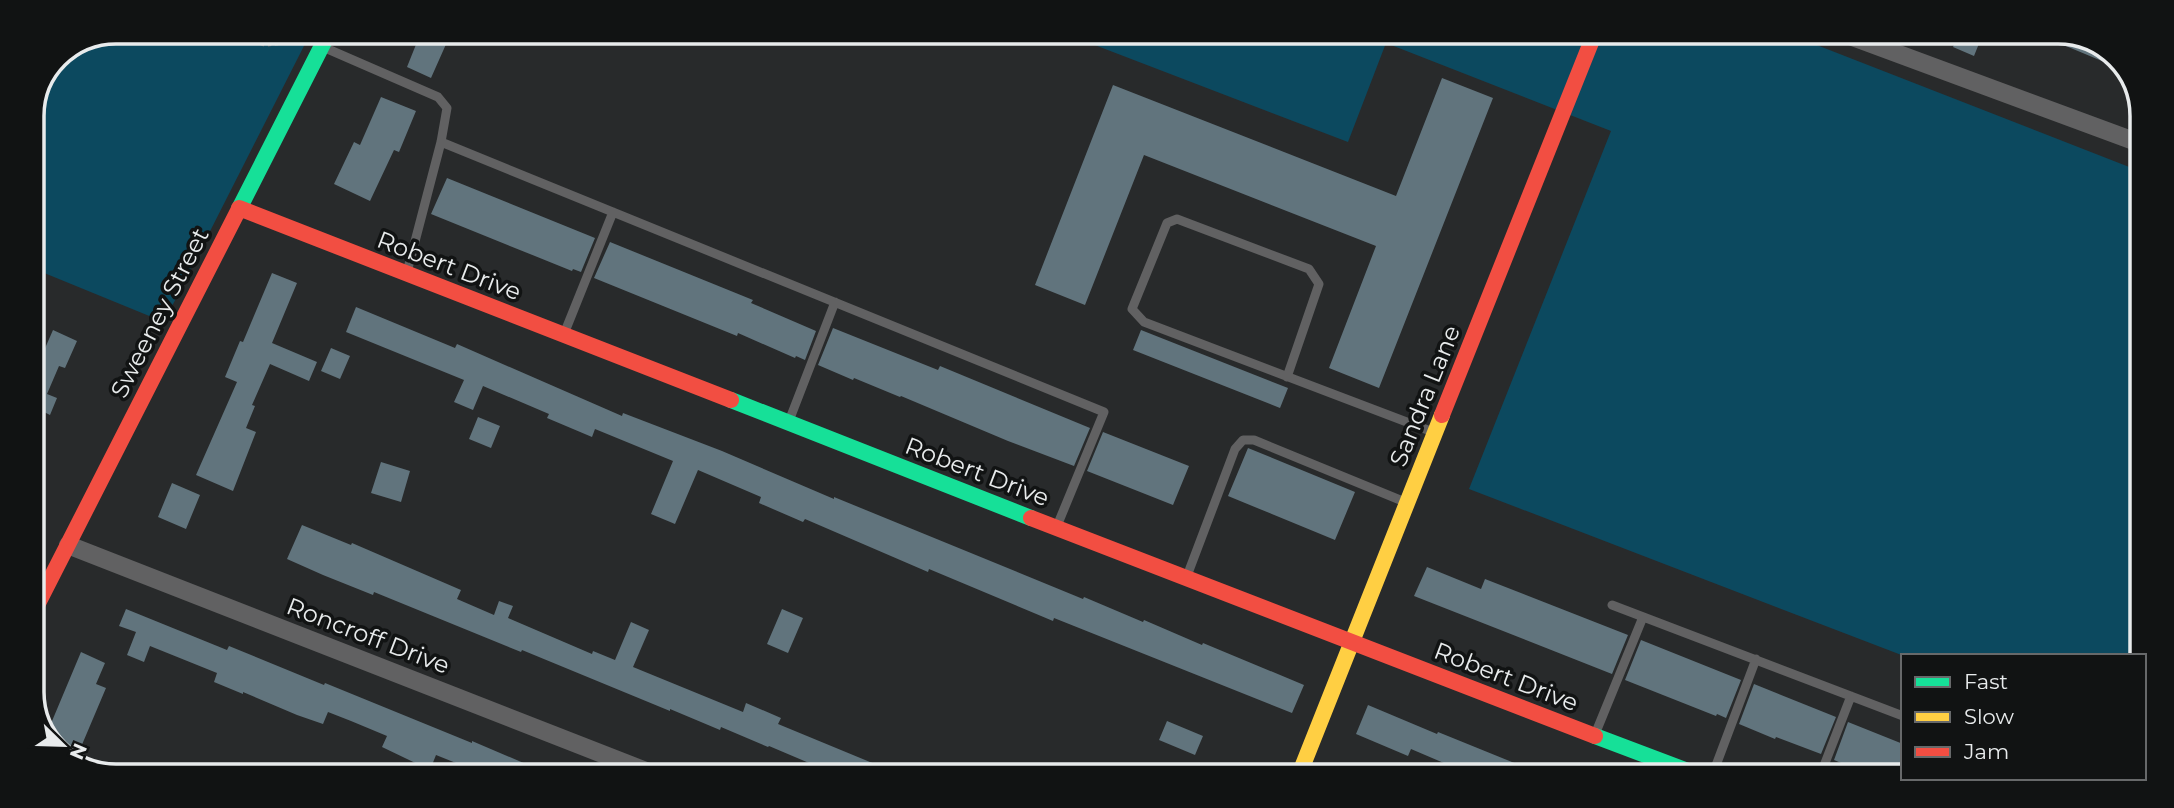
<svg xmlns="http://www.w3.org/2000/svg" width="2174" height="808" font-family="Montserrat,sans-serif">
	<rect width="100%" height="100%" fill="#282a2b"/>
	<path fill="#0c495f" d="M116,32H303L307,40L164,322L32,268V111L56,56Z
		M1066,34L1791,35L2142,172L2138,656H1904L1469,489L1611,131L1386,43L1348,142Z"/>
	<path fill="#61747d" d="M421,32L447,42L431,78L407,67Z
		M1958,36H1982L1974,56L1953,47Z
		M2042,36H2086L2124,64L2121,69Z
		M1442,78L1493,98L1379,388L1329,368L1376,246L1144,155L1085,305L1035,285L1113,85L1396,196Z
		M381,97L416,111L399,152L394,150L370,201L334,184L354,142L360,145Z
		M447,178L595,238L581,272L573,269L572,271L431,214Z
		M610,242L753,300L751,303L816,331L805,360L796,356L795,358L738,333L737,336L594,278Z
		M272,273L297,283L272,343L317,362L309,381L270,364L252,405L255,406L246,428L256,432L233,491L196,475L237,382L225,377L240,341L243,342Z
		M356,307L455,348L457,344L622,416L623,413L722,451L834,499V497L1083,599L1084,597L1143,622L1144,620L1202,645L1203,643L1304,685L1292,713L1054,618L1053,621L929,569L928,572L805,519L803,522L759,503L761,497L698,470L675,524L651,514L673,461L595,429L592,437L547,418L549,414L483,386L473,410L454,402L464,380L346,332Z
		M833,328L938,370L940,366L1090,428L1074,466L1008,441L901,396L900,397L854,378L853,380L818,365Z
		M53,330L77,341L65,368L59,366L47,394L57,398L50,415L40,410L32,430V378Z
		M1141,330L1288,388L1280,408L1133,350Z
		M331,348L350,356L340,379L321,371Z
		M478,417L500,426L491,448L469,439Z
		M1103,432L1189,466L1173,505L1087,471Z
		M1248,448L1355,492L1335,540L1228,496Z
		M381,462L410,471L401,502L371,493Z
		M172,483L200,495L186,529L158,517Z
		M302,525L351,545L352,543L461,590L457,599L494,615L499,601L513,606L508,618L592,654L593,651L615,660L631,622L649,630L633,667L743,712L746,703L781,718L778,724L899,774H835L769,746L768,747L721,727L720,730L670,709V711L522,650L521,652L374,592L373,595L323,575L287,559Z
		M1427,567L1481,589L1485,579L1628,635L1612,674L1414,596Z
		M126,609L227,650L229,646L324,685L325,683L472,743V741L547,773H481L436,755L430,770L382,747L387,736L351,721L328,712L323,724L297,715L243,692V694L214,682L217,673L150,646L144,662L127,655L136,632L119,626Z
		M782,609L803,618L788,653L767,644Z
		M1641,640L1741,680L1726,718L1717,714L1716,716L1625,680Z
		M81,652L105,663L96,684L106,688L81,747L73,743L68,757L53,747L57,737L47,733Z
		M1754,684L1836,717L1821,754L1776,737L1775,739L1739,724Z
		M1368,705L1437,734L1438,732L1544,775H1472L1411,749L1408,756L1356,734Z
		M1167,721L1203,736L1195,755L1159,740Z
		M1848,722L1903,744V776H1872L1834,760Z"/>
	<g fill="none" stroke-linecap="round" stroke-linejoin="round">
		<path stroke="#656667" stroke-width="3.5" stroke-dasharray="3.5 3.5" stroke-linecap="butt" d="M228,32L265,45L292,42L297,32"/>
		<path stroke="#616162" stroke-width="9" d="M323,47L438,97L447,108L441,142L407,272
			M441,142L1104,412L1057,526
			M564,334L613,212
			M1287,377L1319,284L1309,269L1177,219L1167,223L1132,309L1144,322L1433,432
			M789,421L835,302
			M1187,576L1235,449L1243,440H1254L1405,502
			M1612,605L1903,716
			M1596,732L1643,617
			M1712,776L1756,659
			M1820,776L1851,696"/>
		<path stroke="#616162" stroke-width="18" d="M1850,36L2142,144
			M68,545L651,773"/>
		<path stroke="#16e098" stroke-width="16" d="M239,209L329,32
			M731,400L1031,518
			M1595,736L1701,776"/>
		<path stroke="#ffcf43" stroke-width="16" d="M1299,775L1442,415"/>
		<path stroke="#f24e42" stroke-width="16" d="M239,208L731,400
			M1442,415L1594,35
			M1031,518L1595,736
			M32,615L239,209"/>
	</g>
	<g text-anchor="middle" stroke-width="7" stroke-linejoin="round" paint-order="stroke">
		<g font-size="24" fill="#e8ebec" stroke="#111313">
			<text transform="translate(449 266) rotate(21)" y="8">Robert Drive</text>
			<text transform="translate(160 313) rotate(-63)" y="8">Sweeney Street</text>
			<text transform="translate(1425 396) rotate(-68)" y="8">Sandra Lane</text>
			<text transform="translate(977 472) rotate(21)" y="8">Robert Drive</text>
			<text transform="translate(368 636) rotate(21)" y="8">Roncroff Drive</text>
			<text transform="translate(1506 677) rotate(21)" y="8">Robert Drive</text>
		</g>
	</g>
	<path d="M0 0H2174V808H0ZM116 44H2058A72 72 0 0 1 2130 116V692A72 72 0 0 1 2058 764H116A72 72 0 0 1 44 692V116A72 72 0 0 1 116 44Z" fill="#111313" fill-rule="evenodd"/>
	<path fill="none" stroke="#e8ebec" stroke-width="3.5" d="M116 44H2058A72 72 0 0 1 2130 116V692A72 72 0 0 1 2058 764H116A72 72 0 0 1 44 692V116A72 72 0 0 1 116 44Z"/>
	<rect x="1901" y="654" width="245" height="126" fill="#111313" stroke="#67696a" stroke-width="2"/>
	<rect x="1915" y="677" width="35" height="10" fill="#16e098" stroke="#67696a" stroke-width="2"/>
	<text x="1964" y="689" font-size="21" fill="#e8ebec">Fast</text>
	<rect x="1915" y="712" width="35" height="10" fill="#ffcf43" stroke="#67696a" stroke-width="2"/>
	<text x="1964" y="724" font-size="21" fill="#e8ebec">Slow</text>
	<rect x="1915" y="747" width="35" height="10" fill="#f24e42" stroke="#67696a" stroke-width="2"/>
	<text x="1964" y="759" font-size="21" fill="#e8ebec">Jam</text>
	<g transform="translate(63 745) rotate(113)" stroke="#111313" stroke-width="5" paint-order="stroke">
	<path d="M0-5L12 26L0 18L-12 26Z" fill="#e8ebec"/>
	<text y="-10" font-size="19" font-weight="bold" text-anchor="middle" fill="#e8ebec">N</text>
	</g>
</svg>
